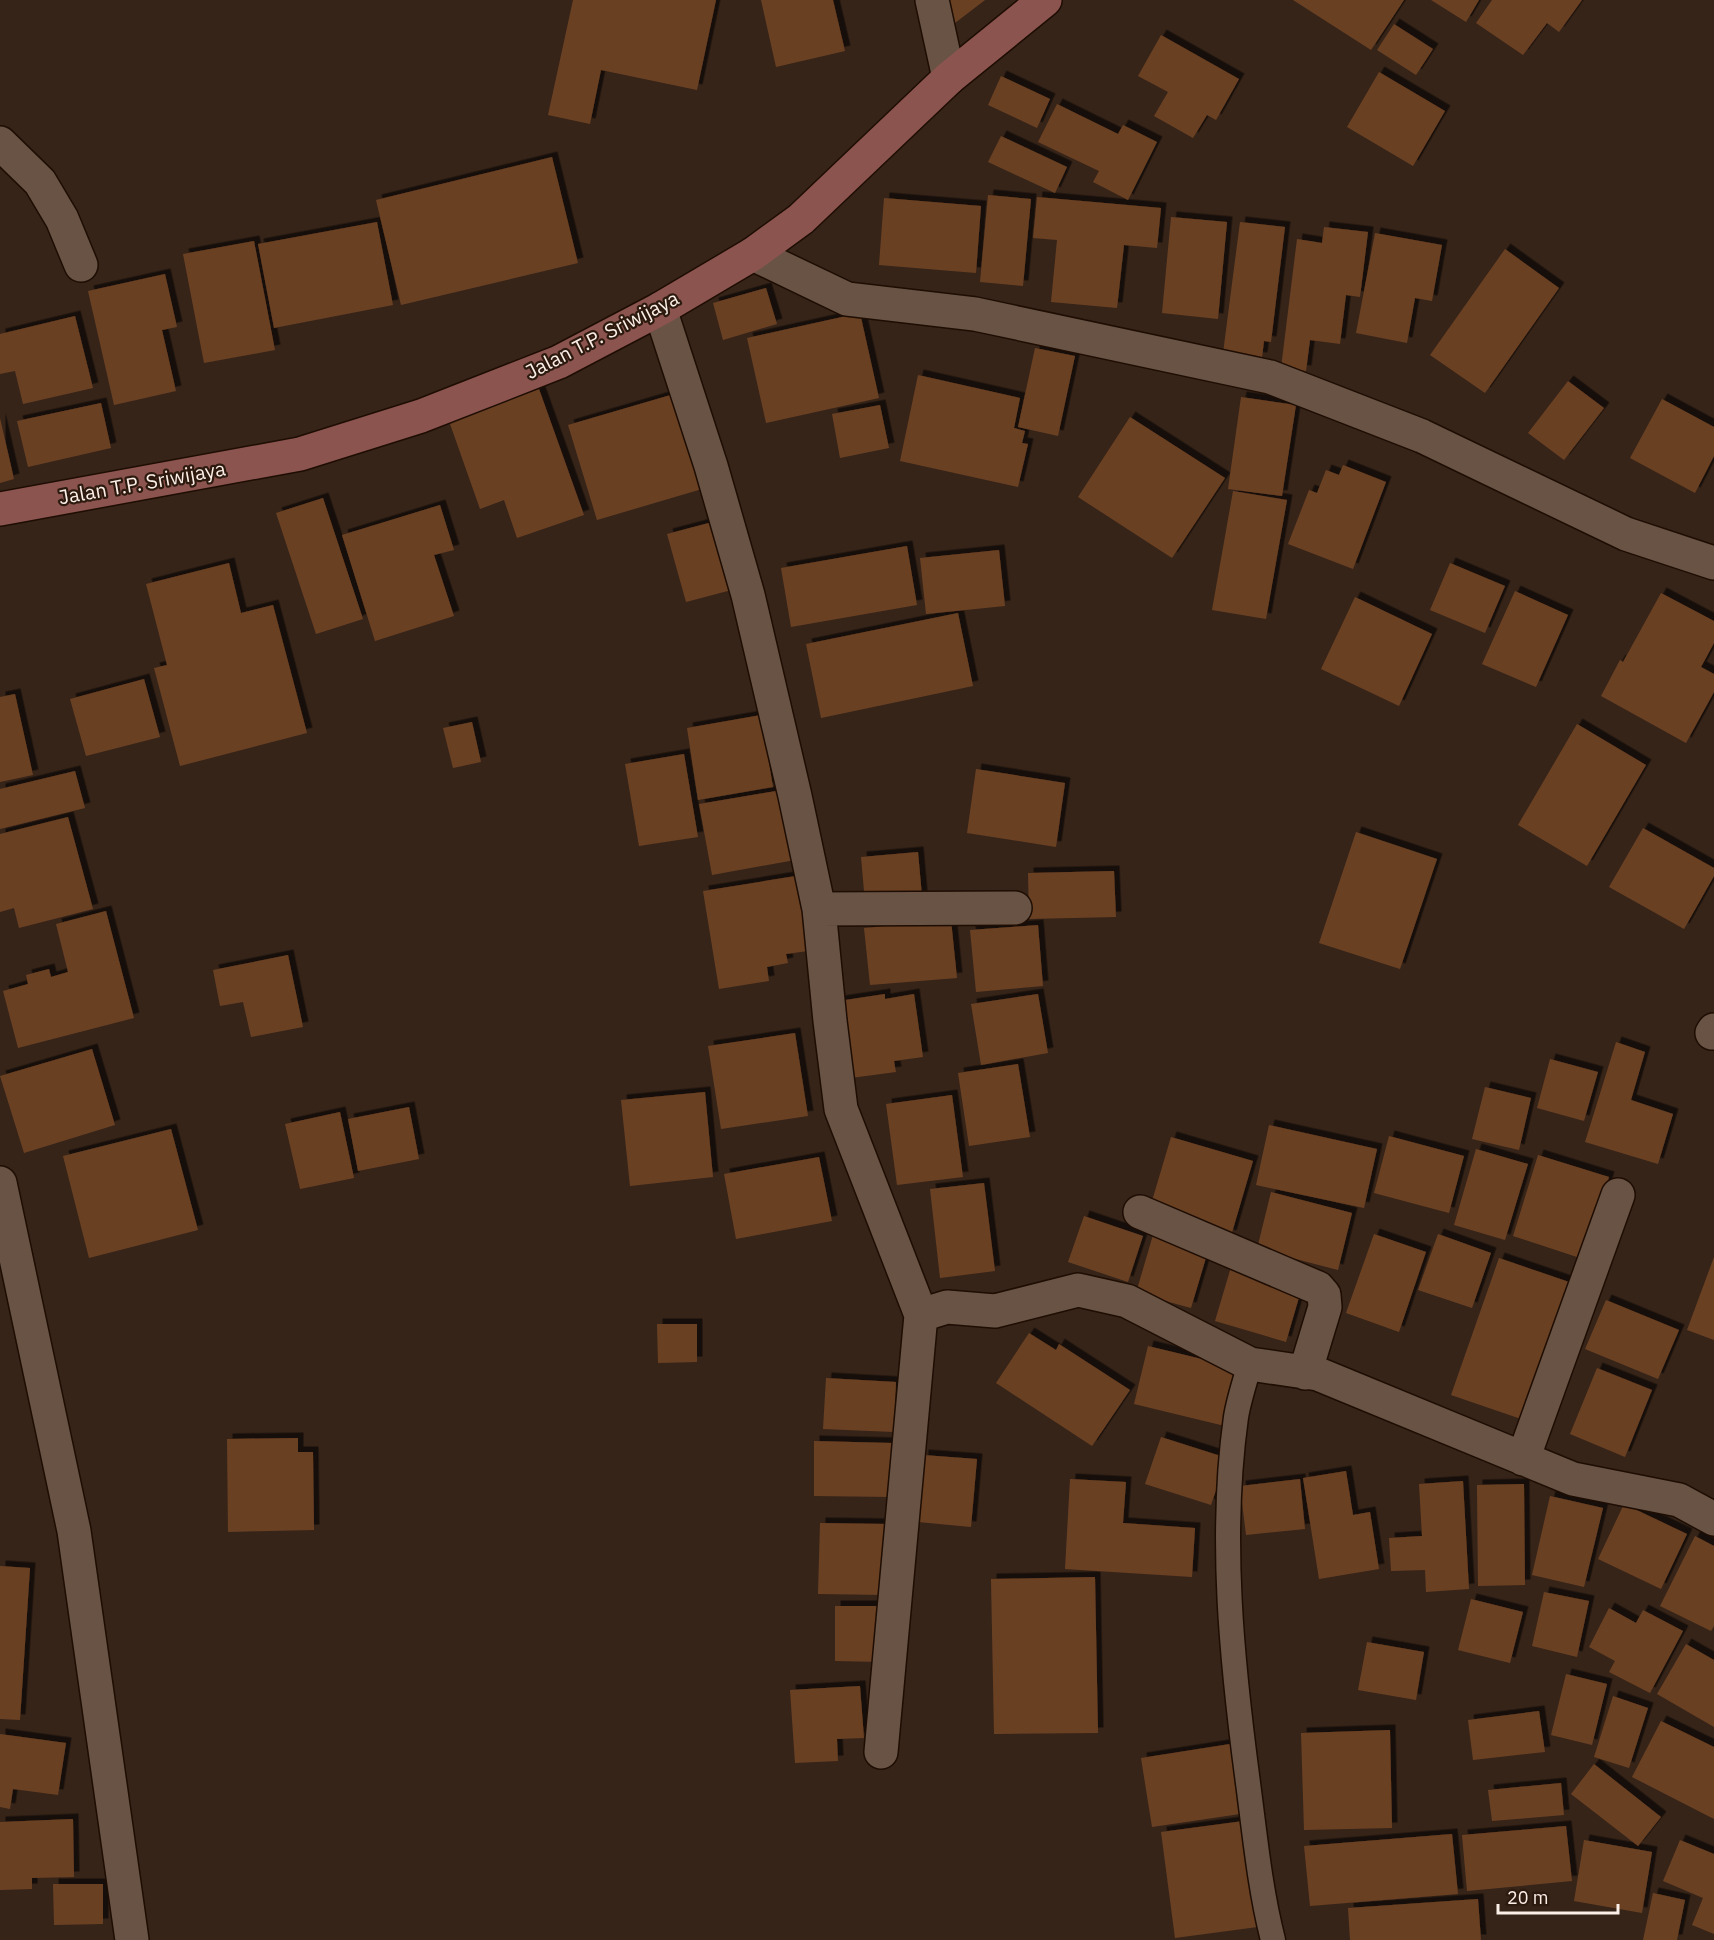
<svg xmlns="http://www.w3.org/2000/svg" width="1714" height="1940" font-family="'IBM Plex Sans',sans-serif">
	<defs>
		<filter id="shadow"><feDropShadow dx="5.5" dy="-5.5" stdDeviation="0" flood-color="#0009"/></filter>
	</defs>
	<rect width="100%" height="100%" fill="#372418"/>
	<path fill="#6a4024" filter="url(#shadow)" d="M573,0H716L697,90L601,70L590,124L548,115Z
		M761,0H833L845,51L776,67Z
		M949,0H985L955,23Z
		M1293,0H1404L1371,50Z
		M1431,0H1479L1466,22Z
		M1492,0H1582L1559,32L1547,23L1523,55L1476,23Z
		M1394,24L1433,49L1416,75L1377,50Z
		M1161,35L1239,79L1216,120L1207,115L1193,138L1154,116L1168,92L1138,76Z
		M1379,72L1445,111L1413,166L1347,127Z
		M1001,76L1050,99L1037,128L988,105Z
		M1057,104L1118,134L1123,125L1157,142L1128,200L1093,182L1099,171L1038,142Z
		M1001,136L1067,167L1055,193L988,162Z
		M552,157L578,263L401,305L376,200Z
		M988,195L1031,199L1023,286L980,282Z
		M1037,197L1161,208L1157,248L1124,245L1117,308L1051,302L1057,240L1033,238Z
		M884,198L981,206L976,273L879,265Z
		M1171,217L1227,222L1218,319L1162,313Z
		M377,222L393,305L274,328L258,244Z
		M1240,222L1285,227L1271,342L1264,341L1262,358L1223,353Z
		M1324,227L1368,232L1360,297L1346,295L1340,344L1310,340L1306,371L1281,368L1297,239L1322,243Z
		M1375,233L1442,245L1432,301L1415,298L1407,343L1356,333Z
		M254,241L275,350L204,363L183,254Z
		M1505,249L1559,288L1485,393L1430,355Z
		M165,274L177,327L162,330L176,391L114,405L88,291Z
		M766,288L777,324L723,340L713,303Z
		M860,313L879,398L766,423L747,338Z
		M75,316L93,388L23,404L15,371L0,374V334Z
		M1035,348L1075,356L1058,436L1018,427Z
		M918,375L1020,398L1014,428L1025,431L1022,443L1028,444L1018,487L900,461Z
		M1568,381L1604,408L1564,460L1528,433Z
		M539,389L584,515L517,538L504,500L480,509L449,421Z
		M674,394L702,489L597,520L568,425Z
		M1241,397L1296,405L1282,496L1228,489Z
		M1662,399L1714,427V456L1695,493L1630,458Z
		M101,403L111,448L28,467L17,421Z
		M880,405L889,448L840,458L832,414Z
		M1130,417L1225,478L1172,558L1078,497Z
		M0,418L14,479L0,483Z
		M1343,465L1386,482L1353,569L1288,544L1309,490L1317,493L1326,470L1339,475Z
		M1233,491L1287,500L1266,619L1212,610Z
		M323,498L363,619L316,634L276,513Z
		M440,505L454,550L434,555L454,616L375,641L342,535Z
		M720,520L739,588L686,602L667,534Z
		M907,546L917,605L791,627L781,568Z
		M999,550L1005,606L926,614L920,558Z
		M229,563L241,613L273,605L307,733L180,766L154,668L167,665L146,584Z
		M1450,563L1505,586L1485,633L1430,610Z
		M1515,591L1568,615L1536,687L1482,664Z
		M1661,593L1714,621V643L1701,667L1714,674V692L1686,743L1601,696L1620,660L1623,662Z
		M1355,597L1432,634L1399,706L1321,669Z
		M958,613L973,686L821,718L806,644Z
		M144,679L160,737L86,756L70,699Z
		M15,694L33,775L0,782V697Z
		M761,715L773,787L698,800L687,728Z
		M472,722L481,762L453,768L443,728Z
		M1577,724L1646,765L1587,866L1518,825Z
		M684,754L698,837L639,846L625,764Z
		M976,769L1065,783L1056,847L967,833Z
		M75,771L85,808L0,829V789Z
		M782,790L795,860L712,875L699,804Z
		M68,817L93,909L19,928L14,908L0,912V834Z
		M1643,828L1714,868V876L1684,929L1609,887Z
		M1356,832L1437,859L1400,969L1319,943Z
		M918,852L922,896L865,902L861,857Z
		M1114,871L1116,917L1029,919L1028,873Z
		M802,875L815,950L786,954L788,963L767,967L769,981L719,989L703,891Z
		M106,911L134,1018L18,1048L3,991L28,984L26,975L49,969L51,977L68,972L56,924Z
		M951,920L957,978L870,985L864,928Z
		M1038,925L1043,986L976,992L970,930Z
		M288,955L303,1027L251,1037L243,1002L220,1006L213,970Z
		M885,994V999L914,994L923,1057L894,1061L896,1072L843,1079L832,1002Z
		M1038,994L1048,1053L981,1065L971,1004Z
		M795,1033L808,1116L721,1129L708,1046Z
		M1616,1042L1645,1052L1631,1100L1673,1114L1658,1164L1585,1142Z
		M92,1049L115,1125L24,1153L0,1076Z
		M1550,1059L1598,1072L1584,1121L1537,1108Z
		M1018,1064L1030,1137L969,1146L958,1073Z
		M1485,1087L1531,1098L1519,1150L1472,1139Z
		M705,1092L713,1177L630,1186L621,1100Z
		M952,1095L963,1177L897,1185L886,1104Z
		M409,1107L419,1159L358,1171L348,1119Z
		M340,1112L354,1178L300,1189L285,1124Z
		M1269,1125L1377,1149L1364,1208L1256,1185Z
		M171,1129L198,1230L89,1258L63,1156Z
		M1389,1136L1464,1156L1449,1213L1374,1193Z
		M1171,1137L1253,1161L1231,1236L1149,1211Z
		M1476,1149L1528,1164L1505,1240L1454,1225Z
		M1538,1155L1609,1177L1583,1259L1513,1236Z
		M819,1157L832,1221L736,1239L724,1174Z
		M984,1183L995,1271L940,1278L930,1189Z
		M1271,1192L1352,1213L1338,1270L1257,1249Z
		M1084,1216L1143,1236L1128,1282L1068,1262Z
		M1374,1234L1426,1252L1399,1332L1346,1313Z
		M1438,1234L1491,1253L1472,1308L1418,1290Z
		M1153,1235L1208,1251L1191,1308L1136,1293Z
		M1714,1257V1340L1687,1330Z
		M1499,1258L1572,1283L1524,1420L1451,1395Z
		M1231,1267L1302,1287L1286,1342L1215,1321Z
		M1606,1300L1679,1330L1658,1379L1585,1349Z
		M657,1324H697V1362L658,1363Z
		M1029,1333L1056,1350L1059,1344L1130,1390L1092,1446L996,1383Z
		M1148,1346L1243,1369L1229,1427L1134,1404Z
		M1597,1368L1652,1390L1625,1457L1570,1434Z
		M826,1378L896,1382L894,1432L823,1429Z
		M1161,1437L1227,1458L1211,1505L1145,1484Z
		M298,1438V1452H313L314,1530L228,1532L227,1439Z
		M814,1441L892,1443V1497L814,1496Z
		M923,1455L977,1459L971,1527L918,1522Z
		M1346,1471L1353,1515L1370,1512L1379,1569L1319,1579L1303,1478Z
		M1070,1479L1126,1482L1123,1523L1195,1528L1192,1577L1065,1569Z
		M1300,1479L1305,1529L1246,1535L1240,1486Z
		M1463,1481L1469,1589L1426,1592L1425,1570L1391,1571L1389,1538L1422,1536L1419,1484Z
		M1524,1484L1525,1585L1478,1586L1477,1485Z
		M1550,1496L1603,1508L1584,1587L1532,1575Z
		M1624,1504L1687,1534L1661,1589L1598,1559Z
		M820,1523L888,1524L887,1595L818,1594Z
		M1695,1536L1714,1546V1626L1711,1631L1660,1606Z
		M0,1566L30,1568L20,1720L0,1719Z
		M1095,1577L1098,1733L994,1734L991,1579Z
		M1544,1592L1589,1601L1577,1657L1532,1646Z
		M1471,1599L1523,1612L1510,1663L1458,1650Z
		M835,1606H884V1662L835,1661Z
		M1609,1608L1636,1623L1643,1610L1683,1631L1650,1693L1609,1672L1615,1661L1589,1647Z
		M1367,1642L1424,1652L1416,1700L1358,1690Z
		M1686,1644L1714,1660V1727L1657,1694Z
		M1566,1674L1607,1684L1592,1745L1551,1735Z
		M860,1686L864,1738L837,1739L838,1761L795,1763L790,1690Z
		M1613,1696L1648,1708L1629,1768L1594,1757Z
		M1539,1711L1545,1752L1473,1760L1468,1720Z
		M1661,1721L1714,1747V1819L1632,1777Z
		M1390,1730L1392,1828L1304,1830L1301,1733Z
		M0,1734L66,1743L58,1795L13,1789L10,1809L0,1807Z
		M1230,1744L1240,1814L1152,1827L1141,1758Z
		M1594,1764L1661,1817L1638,1846L1571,1794Z
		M1561,1783L1564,1815L1492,1821L1488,1790Z
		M73,1819L74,1877L32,1878V1889L0,1890V1822Z
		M1251,1820L1265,1926L1175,1938L1161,1832Z
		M1566,1826L1572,1881L1467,1891L1462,1835Z
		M1452,1834L1458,1894L1310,1906L1304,1846Z
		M1584,1840L1652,1852L1642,1913L1574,1901Z
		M1680,1840L1714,1854V1934L1692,1925L1703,1898L1663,1881Z
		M53,1884H103V1924L54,1925Z
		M1653,1893L1685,1900L1677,1940H1643Z
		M1478,1899L1481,1940H1350L1348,1908Z"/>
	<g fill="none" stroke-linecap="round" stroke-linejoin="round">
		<defs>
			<path id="lane" d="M1250,1364C1245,1381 1239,1399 1236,1417C1219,1538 1232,1663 1248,1783C1255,1836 1260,1889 1273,1940"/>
			<path id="street" d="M932,0L949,78
				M0,143L40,182L62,219L81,265
				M753,254L847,299L975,314L1270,377L1422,436L1626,534L1714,563
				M660,309L711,466L748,595L795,796L819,909L830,1021L841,1109L921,1315L881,1752
				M819,909L1015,908
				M1712,1033L1714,1030
				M0,1183L74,1531L132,1940
				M1140,1212L1318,1288L1324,1295L1325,1307L1305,1373
				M921,1315L947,1307L995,1311L1078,1290L1127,1301L1250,1364L1318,1374L1573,1479L1679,1500L1714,1519
				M1523,1459L1618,1195"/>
			<path id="secondary" d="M0,509L300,454L421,416L559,362L660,309L753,254L801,219L949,78L1045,0"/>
		</defs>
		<use href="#lane" stroke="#1e0d03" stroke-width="27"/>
		<use href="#street" stroke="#1e0d03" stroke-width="36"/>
		<use href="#secondary" stroke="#1e0d03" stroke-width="36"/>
		<use href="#lane" stroke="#685345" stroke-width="24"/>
		<use href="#street" stroke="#685345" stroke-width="33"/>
		<use href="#secondary" stroke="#8b544f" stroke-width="33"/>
	</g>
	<g text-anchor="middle" stroke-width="4.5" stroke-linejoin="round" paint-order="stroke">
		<g font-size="20" fill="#fcefe7" stroke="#2d1a0f">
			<text transform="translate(602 335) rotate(-27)" y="7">Jalan T.P. Sriwijaya</text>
			<text transform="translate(142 483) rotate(-10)" y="7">Jalan T.P. Sriwijaya</text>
		</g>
	</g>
	<path d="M1498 1904v9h120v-9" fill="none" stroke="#fcefe7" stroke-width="3"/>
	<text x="1507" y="1904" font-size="18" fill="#fcefe7" stroke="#2d1a0f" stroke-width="4.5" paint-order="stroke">20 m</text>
</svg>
